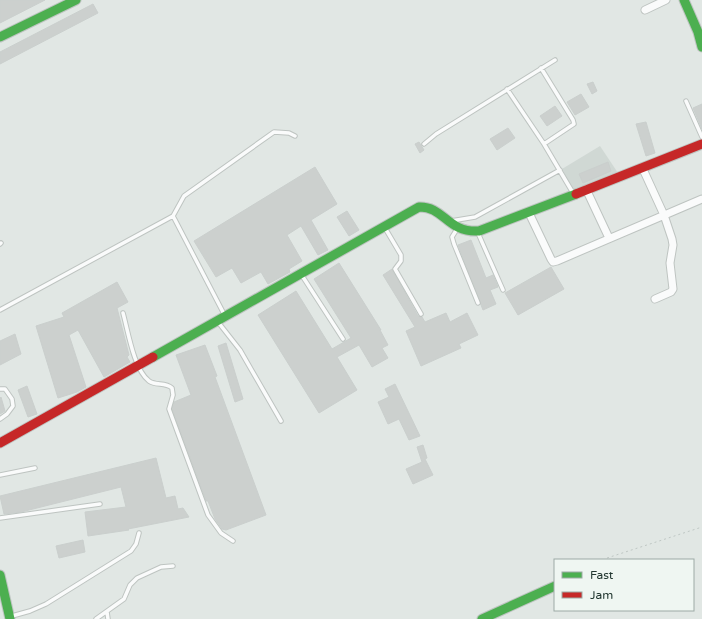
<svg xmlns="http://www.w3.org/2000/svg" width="702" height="619" font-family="'Varela Round',sans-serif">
	<rect width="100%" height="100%" fill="#e1e7e4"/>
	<path fill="#d0d8d4" d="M600,146L618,173L574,191L562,169Z"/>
	<path fill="#ccd0ce" stroke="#cacfcd" d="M0,0H45L0,23Z
		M93,4L98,13L0,64V52Z
		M593,82L597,91L592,94L587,84Z
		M581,94L589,107L575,115L567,102Z
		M702,104V129L693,108Z
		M555,106L562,116L547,126L540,116Z
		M646,122L655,153L646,156L636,124Z
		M508,128L515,138L497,150L490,139Z
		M419,142L424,150L420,153L415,144Z
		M608,162L611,171L583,183L579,174Z
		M315,167L337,204L311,220L328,250L318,255L301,226L287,235L302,261L289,269L290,272L268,284L261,272L241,283L232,268L216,277L194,241Z
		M347,211L359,230L349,236L337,217Z
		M471,240L486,278L493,275L498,287L490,290L496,304L483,310L458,245Z
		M339,263L381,330H380L388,345L382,348L388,358L372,367L359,345L337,357L357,390L319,413L258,315L296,291L332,349L351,338L314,279Z
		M551,267L564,289L518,315L505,293Z
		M392,269L418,316L422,317L425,322L446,313L450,322L467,313L478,335L459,344L461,348L421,366L406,331L415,327L383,275Z
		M117,282L128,302L117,308L129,355L127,357L130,362L104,377L78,330L69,335L86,387L77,392L58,398L36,326L64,317L62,313Z
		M15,334L21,354L0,365V341Z
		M226,343L243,399L235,402L218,346Z
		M205,345L217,376L215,377L266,515L226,530L222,529L215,519L208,501H206L172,409L174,402L191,395L176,355Z
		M395,384L420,436L409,440L399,419L388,424L378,402L389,397L385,389Z
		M27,386L37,414L28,417L18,390Z
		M1,397L5,411L0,414V398Z
		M423,445L427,458L425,459L433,475L413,484L406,469L422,462L417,447Z
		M156,458L166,498L175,496L178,509L183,508L189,517L128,529L129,530L88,536L85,512L126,507L121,487L21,512L4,514L0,496Z
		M83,540L85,552L59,558L56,546Z"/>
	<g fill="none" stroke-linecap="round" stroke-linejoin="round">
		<defs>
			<path id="lane" d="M541,68L573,120L574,124L544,144
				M507,89L544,144L573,193
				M686,101L702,137
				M424,144L436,134L555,60
				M173,216L224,314
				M451,221L475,217L560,170
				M385,228L401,255V261L395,269L421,314
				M457,229L452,237L454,244L478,303
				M478,233L503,290
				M0,244L1,243
				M301,274L343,339
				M0,310L173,216L184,196L274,132L289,133L295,136
				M123,313C128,331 134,370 149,381C156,386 165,382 172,388L173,395L169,409L208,515L221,533L233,541
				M218,322L240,350L281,421
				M0,389H5L12,399L13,406L7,414L0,419
				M0,475L35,468
				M0,518L100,504
				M107,612L108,619
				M12,616L30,611L46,604L131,551L136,544L139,533
				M96,619L124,599L130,585L137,578L161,567L173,566"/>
			<path id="street" d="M645,10L666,0
				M642,167L664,215L672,239L673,245L670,263L673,289L671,292L655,299
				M586,189L609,238
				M529,213L551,259L553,262L557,261L702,199"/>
			<path id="fast" d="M684,0L698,32L702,47
				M0,37L76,0
				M153,357L419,207C444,206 447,233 479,231L576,194
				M0,575L10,619
				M482,619L555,586"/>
			<path id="jam" d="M576,194L702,144
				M0,443L153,357"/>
		</defs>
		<use href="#lane" stroke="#bec4c1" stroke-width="5.5"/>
		<use href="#street" stroke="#bec4c1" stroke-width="9"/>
		<use href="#fast" stroke="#bec4c1" stroke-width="11"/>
		<use href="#jam" stroke="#bec4c1" stroke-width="11"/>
		<path stroke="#bfc7c4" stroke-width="1" stroke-dasharray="2 3" stroke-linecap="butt" d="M607,558L702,527"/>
		<use href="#lane" stroke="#fafbfb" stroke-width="3.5"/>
		<use href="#street" stroke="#fafbfb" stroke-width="7"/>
		<use href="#fast" stroke="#4caf50" stroke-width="9"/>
		<use href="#jam" stroke="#c62828" stroke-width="9"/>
	</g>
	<rect x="554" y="559" width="140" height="52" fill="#eff6f2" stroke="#9daaa5"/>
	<rect x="562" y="572" width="20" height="6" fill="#4caf50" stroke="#9daaa5"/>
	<text x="590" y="579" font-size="12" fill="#223731">Fast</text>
	<rect x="562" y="592" width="20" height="6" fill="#c62828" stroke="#9daaa5"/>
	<text x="590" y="599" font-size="12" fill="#223731">Jam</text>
</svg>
